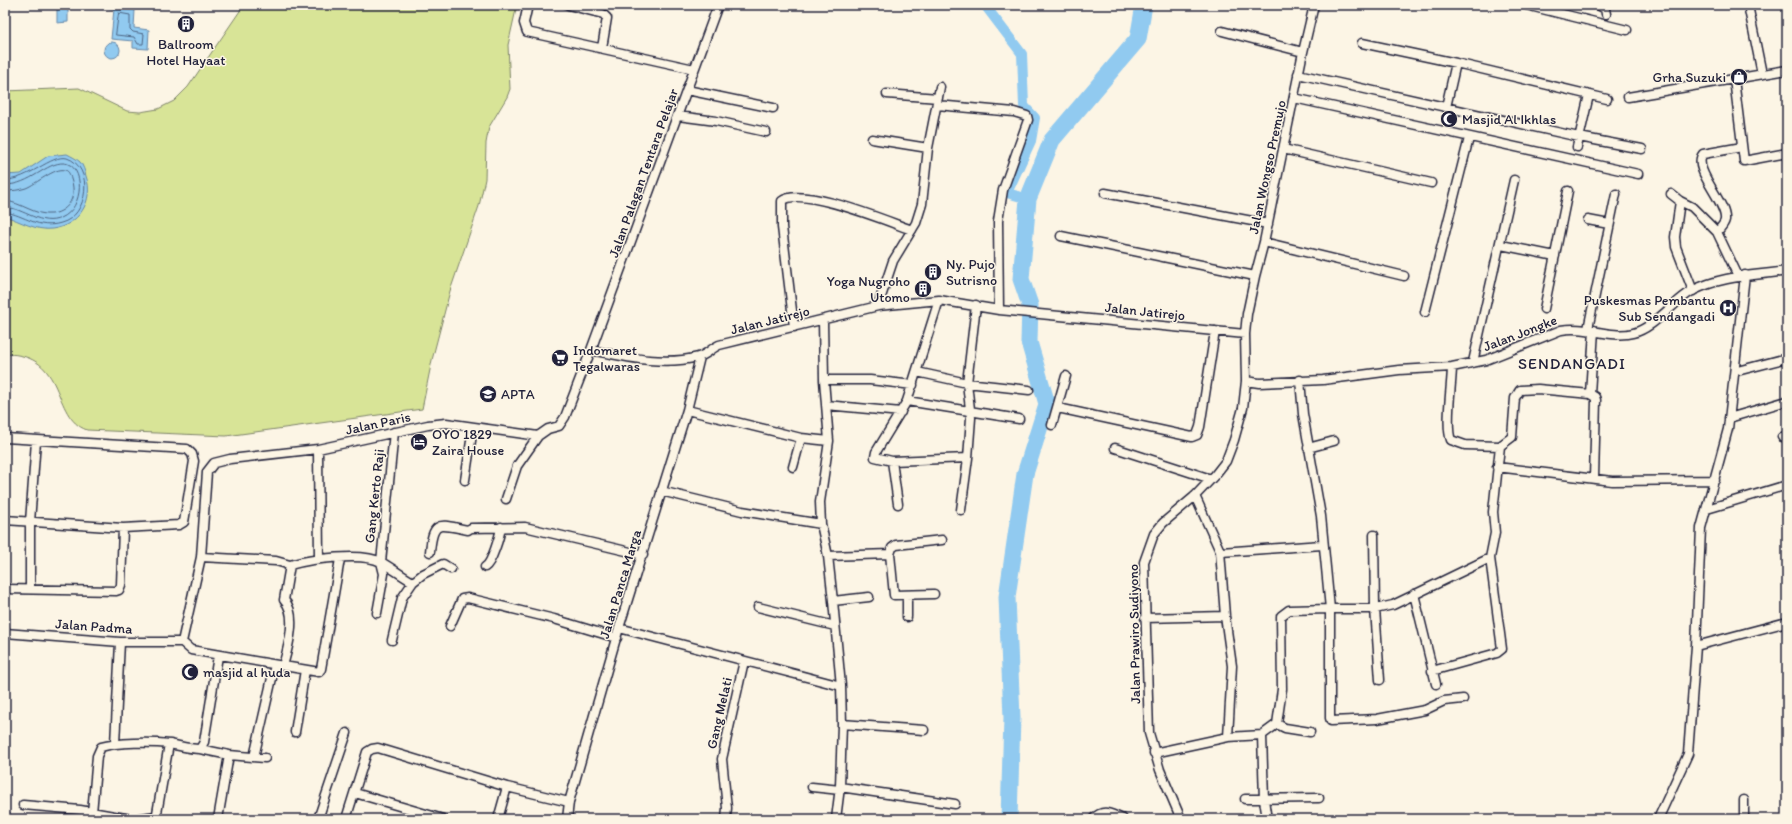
<svg xmlns="http://www.w3.org/2000/svg" width="1792" height="824" font-family="Itim,sans-serif">
	<rect width="100%" height="100%" fill="#fcf5e5"/>
	<filter id="ink" filterUnits="userSpaceOnUse"><feTurbulence type="fractalNoise" baseFrequency=".025" numOctaves="2"/><feDisplacementMap in="SourceGraphic" scale="8" xChannelSelector="R" yChannelSelector="G"/><feConvolveMatrix kernelMatrix="1 2 1 2 8 2 1 2 1" color-interpolation-filters="sRGB"/></filter>
	<g filter="url(#ink)">
		<path fill="#d8e497" stroke="#7d8369" d="M244,5H517L508,45L510,89L507,97L489,127L486,143L485,179L479,206L450,291L432,360L422,409L226,436L87,430C50,417 68,354 5,354V91L79,88L127,111L140,112L158,109L174,101L188,87Z"/>
		<path fill="#91caf0" stroke="#6587a8" d="M57,5H68V22L57,23Z
			M110,5H122V9L135,10L134,28L149,30L148,49L133,48V41L111,39L114,9L109,8Z
			M104 50a8 8 0 1 1 16 0a8 8 0 1 1-16 0Z
			M67,154C71,156 77,159 80,162C83,165 85,172 86,176C95,201 78,226 52,229C36,231 20,221 5,216V175L21,174L48,156Z"/>
		<g fill="none" stroke-linecap="round" stroke-linejoin="round">
			<path stroke="#4e6583" stroke-width="1" d="M119,13L130,15V29L133,32L144,34L143,44H138L134,37L116,35Z
				M5,180C29,180 51,154 67,158C94,167 89,216 61,223C38,230 25,215 5,212
				M5,185C31,185 46,162 64,163C85,165 85,208 61,218C41,227 24,208 5,207
				M5,191C12,191 20,190 26,188C36,184 55,167 65,170C69,171 70,175 71,179C77,195 70,211 52,214C35,216 21,202 5,201"/>
			<path stroke="#91caf0" stroke-width="10" d="M988,5L987,8L1022,54L1024,106L1035,118L1031,141L1007,193L1028,199"/>
			<path stroke="#91caf0" stroke-width="17" d="M1009,819L1012,718L1007,597L1025,474L1047,404L1029,342L1030,305L1021,279L1028,199L1052,140L1138,39L1144,5"/>
			<defs>
				<path id="street" d="M528,5L524,23L527,32L694,69
					M568,5L603,14L607,18L602,48
					M1526,5L1627,30
					M1598,5L1605,9L1606,14
					M1748,5L1762,74
					M1222,31L1303,52
					M1362,43L1456,63L1607,99
					M1298,74L1579,137L1642,149
					M1734,79L1744,161L1787,153
					M687,90L773,108
					M887,94L938,98
					M1628,97L1787,70
					M1294,98L1638,174
					M937,105L1014,112L1027,116L1028,120L1003,190L998,221L999,310
					M1446,107L1456,63
					M678,116L716,121L766,132
					M872,139L928,148
					M1577,147L1589,95
					M1283,149L1431,183
					M1105,193L1268,224
					M1671,194L1680,201L1692,207L1717,232
					M1680,201L1675,237L1676,247L1693,291
					M1588,220L1609,224
					M1061,236L1255,276
					M1264,242L1404,276
					M1501,245L1555,256
					M1738,276L1717,232C1720,228 1724,225 1725,220C1727,202 1691,169 1703,154L1742,147
					M939,300L907,401L876,452L875,457L892,461L968,458L961,510
					M878,306L893,261L916,223L922,204L928,148L940,87
					M1544,309L1568,191
					M1425,312L1469,138
					M823,320L824,380L829,441L820,502L821,524L828,556L833,601L841,686L842,724L840,787L836,819
					M794,327L782,227V201C800,185 889,222 912,230
					M1588,329L1616,194
					M591,350C626,357 663,366 698,357C705,356 712,348 719,345L878,306L939,300L999,310L1245,334
					M1473,362L1514,180
					M1741,370L1787,358
					M917,372L967,383L1029,390
					M824,380H870L913,385
					M1246,381L1259,383L1323,380L1399,370L1452,367L1486,360L1561,330C1585,325 1610,339 1633,333C1654,328 1673,302 1692,291C1723,275 1754,276 1787,271
					M1590,394L1595,397L1596,400L1594,479
					M907,401L1019,419
					M826,405L901,412
					M1058,408L1192,437L1197,435L1200,427L1215,331
					M687,410L801,438L829,441
					M1729,418L1787,401
					M1052,425L1066,376
					M1782,437L1787,435
					M5,438L187,449L192,454L194,461L184,522L179,525L123,528L5,520
					M1500,446L1512,437L1515,398L1520,390L1538,389L1590,394L1594,330
					M1115,448L1211,479
					M1308,448L1334,441
					M318,449L319,559
					M968,458L971,418L967,383L976,305
					M892,461L898,504
					M793,467L801,438
					M1497,467L1612,481L1715,480
					M465,480L473,428
					M661,491L742,511L821,524
					M1195,496L1220,551L1225,616L1232,666L1228,737
					M506,499L517,466L538,436
					M1707,509L1787,485
					M1374,535L1375,609L1393,605L1490,558
					M430,552C433,518 440,525 468,530L471,528L525,527L643,555
					M1221,552L1322,545
					M828,556L890,554
					M201,557L276,561L290,565L284,600C298,614 288,648 283,666
					M290,565C310,559 363,552 381,562C392,568 402,576 413,582L423,574L443,564L451,569
					M485,567C492,563 500,535 501,527
					M5,589L116,591L119,590L121,585L123,528
					M30,589V522L36,441
					M934,594L894,595L890,554L892,548L896,545L942,540
					M1414,594L1436,684
					M907,596V617
					M833,601L869,597
					M758,607L835,626
					M377,613L384,574L381,562L394,432
					M1145,618L1225,616
					M450,626L462,599L468,598L554,619L617,638
					M619,628L841,686
					M5,633L120,642H182
					M392,640L402,598L413,582
					M1696,646L1787,622
					M321,669L340,559
					M1432,671L1497,653L1502,649L1490,558L1495,533L1493,512L1500,446L1465,445L1451,440C1445,426 1452,383 1452,367
					M319,672L191,650L182,642L201,557L207,472L214,463L230,459L318,449L428,425L446,423L538,436L548,429L559,426L565,417L591,350L718,5
					M1380,680L1375,609H1330V718L1331,721L1377,719L1425,710L1444,701L1463,699
					M842,724L924,730
					M1277,724L1285,728L1310,732
					M295,732L305,670
					M115,744L120,642
					M200,749L229,755L265,758
					M1154,753L1228,737L1262,735
					M254,757L275,665
					M812,787L840,790
					M840,787L955,804
					M355,793L443,819
					M1245,799L1319,798
					M1744,800V819
					M23,805L80,810L131,819
					M92,813L97,756L101,747C117,742 152,742 170,744C180,746 190,749 200,749L204,742L218,656
					M134,819L156,816
					M156,819L169,744
					M218,819L229,755
					M318,819L347,733
					M346,819L367,752L372,749L378,748L507,787L569,802
					M498,819L507,787
					M567,819L569,802L619,628L687,410L700,357
					M726,819L727,808L722,759L744,661
					M1093,819C1104,808 1110,814 1123,819
					M1181,819L1160,770L1149,733L1144,562L1154,534L1163,523L1195,496L1215,475L1226,461L1234,440L1243,408L1246,381L1245,334L1247,314L1255,276L1264,242L1303,52L1314,5
					M1267,819L1264,800L1262,735L1277,724L1282,689L1281,616L1289,610L1330,609L1321,516L1303,414L1300,380
					M1658,819L1688,754L1696,646L1701,528L1728,429L1745,275"/>
			</defs>
			<use href="#street" stroke="#22223b" stroke-width="11"/>
			<use href="#street" stroke="#fcf5e5" stroke-width="8"/>
		</g>
	</g>
	<defs>
		<symbol id="building-disc" viewBox="-11 -11 22 22"><circle r="9.5" fill="#22223b" stroke="#fcf5e5"/><path d="M-4-6H4V6H1V3H-1V6H-4ZM-2.5-4.3h1.7v1.8h-1.7ZM.8-4.3h1.7v1.8H.8ZM-2.5-1h1.7V.8h-1.7ZM.8-1h1.7V.8H.8Z" fill="#fff"/></symbol>
		<symbol id="shop-disc" viewBox="-11 -11 22 22"><circle r="9.5" fill="#22223b" stroke="#fcf5e5"/><path d="M-5-2.5h2.3a2.7 3.5 0 0 1 5.4 0H5L5.5 6h-11ZM-1.5-2.5h3a1.5 2.3 0 0 0-3 0Z" fill="#fff"/></symbol>
		<symbol id="mosque-disc" viewBox="-11 -11 22 22"><circle r="9.5" fill="#22223b" stroke="#fcf5e5"/><path d="M3.5-4.9A6 6 0 1 0 3.5 4.9A5 5 0 1 1 3.5-4.9Z" fill="#fff"/></symbol>
		<symbol id="hospital-disc" viewBox="-11 -11 22 22"><circle r="9.5" fill="#22223b" stroke="#fcf5e5"/><path d="M-5-5h3v3.5h4V-5h3V5h-3V1.5h-4V5h-3Z" fill="#fff"/></symbol>
		<symbol id="supermarket-disc" viewBox="-11 -11 22 22"><circle r="9.5" fill="#22223b" stroke="#fcf5e5"/><path d="M-6-5.5h2.5l.6 2H6L4.5 2H-2.5L-4.4-4H-6ZM-1.5 3.2a1.3 1.3 0 1 0 .1 0ZM3 3.2a1.3 1.3 0 1 0 .1 0Z" fill="#fff"/></symbol>
		<symbol id="university-disc" viewBox="-11 -11 22 22"><circle r="9.5" fill="#22223b" stroke="#fcf5e5"/><path d="M0-5L7-2L0 1L-7-2ZM-4 1L0 2.5L4 1V4Q0 6-4 4Z" fill="#fff"/></symbol>
		<symbol id="hotel-disc" viewBox="-11 -11 22 22"><circle r="9.5" fill="#22223b" stroke="#fcf5e5"/><path d="M-6-4.5h1.5V1H6V5H4.5V3h-9V5H-6ZM-4 0a1.8 1.8 0 1 1 3.6 0ZM.5 0V-2.5h3Q6-2.5 6 0Z" fill="#fff"/></symbol>
	</defs>
	<g fill-rule="evenodd">
		<use href="#building-disc" x="176" y="14" width="20" height="20"/>
		<use href="#shop-disc" x="1729" y="67" width="20" height="20"/>
		<use href="#mosque-disc" x="1439" y="109" width="20" height="20"/>
		<use href="#building-disc" x="923" y="262" width="20" height="20"/>
		<use href="#building-disc" x="913" y="279" width="20" height="20"/>
		<use href="#hospital-disc" x="1718" y="298" width="20" height="20"/>
		<use href="#supermarket-disc" x="550" y="348" width="20" height="20"/>
		<use href="#university-disc" x="478" y="384" width="20" height="20"/>
		<use href="#hotel-disc" x="409" y="432" width="20" height="20"/>
		<use href="#mosque-disc" x="180" y="662" width="20" height="20"/>
	</g>
	<g text-anchor="middle" stroke-width="3" stroke-linejoin="round" paint-order="stroke">
		<g font-size="14" fill="#22223b" stroke="#fcf5e5" text-anchor="start">
			<text x="186" y="49" text-anchor="middle">Ballroom<tspan x="186" dy="16">Hotel Hayaat</tspan></text>
			<text x="1726" y="82" text-anchor="end">Grha Suzuki</text>
			<text x="1462" y="124">Masjid Al Ikhlas</text>
			<text x="946" y="269">Ny. Pujo<tspan x="946" dy="16">Sutrisno</tspan></text>
			<text x="910" y="286" text-anchor="end">Yoga Nugroho<tspan x="910" dy="16">Utomo</tspan></text>
			<text x="1715" y="305" text-anchor="end">Puskesmas Pembantu<tspan x="1715" dy="16">Sub Sendangadi</tspan></text>
			<text x="573" y="355">Indomaret<tspan x="573" dy="16">Tegalwaras</tspan></text>
			<text x="501" y="399">APTA</text>
			<text x="432" y="439">OYO 1829<tspan x="432" dy="16">Zaira House</tspan></text>
			<text x="203" y="677">masjid al huda</text>
		</g>
		<g font-size="14" fill="#22223b" stroke="#fcf5e5">
			<text transform="translate(1267 167) rotate(-78)" y="5">Jalan Wongso Premujo</text>
			<text transform="translate(643 173) rotate(-70)" y="5">Jalan Palagan Tentara Pelajar</text>
			<text transform="translate(1145 311) rotate(6)" y="5">Jalan Jatirejo</text>
			<text transform="translate(770 320) rotate(-14)" y="5">Jalan Jatirejo</text>
			<text transform="translate(1520 333) rotate(-21)" y="5">Jalan Jongke</text>
			<text transform="translate(378 423) rotate(-12)" y="5">Jalan Paris</text>
			<text transform="translate(374 496) rotate(-84)" y="5">Gang Kerto Raji</text>
			<text transform="translate(620 584) rotate(-73)" y="5">Jalan Panca Marga</text>
			<text transform="translate(94 626) rotate(4)" y="5">Jalan Padma</text>
			<text transform="translate(1134 634) rotate(-91)" y="5">Jalan Prawiro Sudiyono</text>
			<text transform="translate(719 713) rotate(-77)" y="5">Gang Melati</text>
		</g>
		<g font-size="16" letter-spacing="1" fill="#22223b" stroke="#fcf5e5">
			<text x="1572" y="369">SENDANGADI</text>
		</g>
	</g>
	<rect width="1792" height="824" fill="none" stroke="#fcf5e5" stroke-width="20"/>
	<rect x="10" y="10" width="1772" height="804" fill="none" stroke="#22223b" stroke-width="1.5" filter="url(#ink)"/>
</svg>
